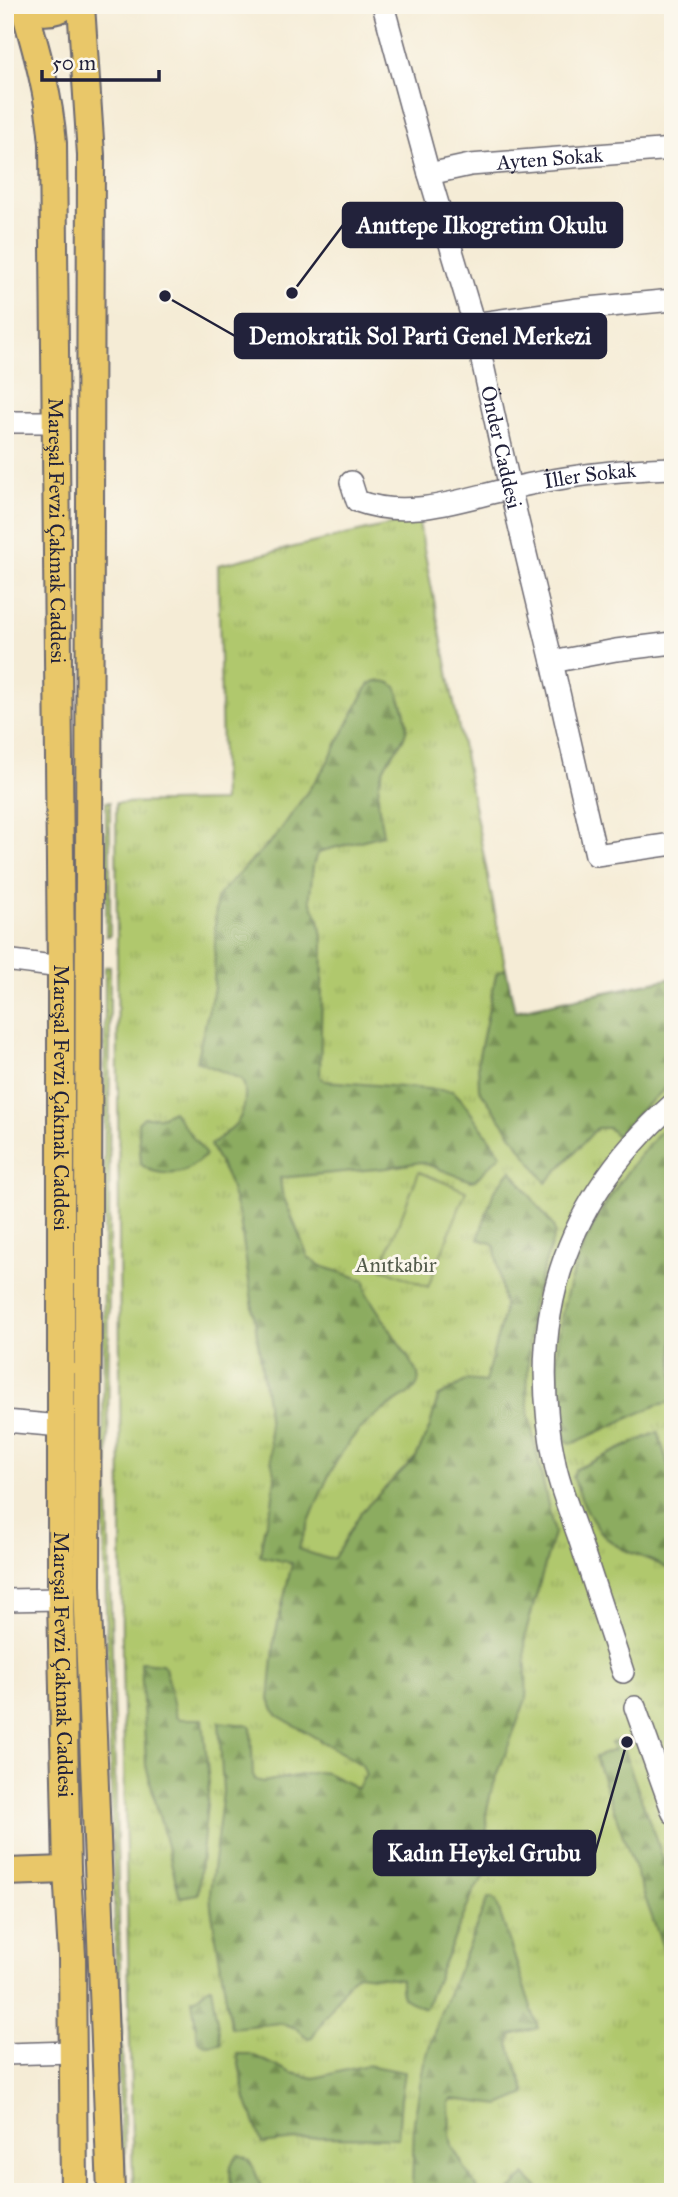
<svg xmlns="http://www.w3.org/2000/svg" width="678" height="2197" font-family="'IM FELL Great Primer',serif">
	<defs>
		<pattern id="grass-tufts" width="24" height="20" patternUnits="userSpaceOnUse" patternTransform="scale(1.75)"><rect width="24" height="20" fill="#b0c86d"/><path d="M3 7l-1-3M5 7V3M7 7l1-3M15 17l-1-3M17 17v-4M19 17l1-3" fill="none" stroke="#97ac5f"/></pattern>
		<pattern id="forest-firs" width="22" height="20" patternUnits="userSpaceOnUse" patternTransform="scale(1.75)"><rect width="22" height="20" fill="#8cac60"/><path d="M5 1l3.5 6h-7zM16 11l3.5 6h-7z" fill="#728c50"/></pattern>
	</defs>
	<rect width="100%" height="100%" fill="#fbf7ec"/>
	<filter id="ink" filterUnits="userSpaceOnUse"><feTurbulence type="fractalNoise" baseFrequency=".0143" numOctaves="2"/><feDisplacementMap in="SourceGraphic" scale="14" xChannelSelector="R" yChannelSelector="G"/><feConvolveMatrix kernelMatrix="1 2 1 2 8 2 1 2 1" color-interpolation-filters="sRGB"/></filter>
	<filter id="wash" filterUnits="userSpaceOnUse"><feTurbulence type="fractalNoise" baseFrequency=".00686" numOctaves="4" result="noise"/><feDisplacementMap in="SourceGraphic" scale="28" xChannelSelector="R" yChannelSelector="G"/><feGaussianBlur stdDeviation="1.57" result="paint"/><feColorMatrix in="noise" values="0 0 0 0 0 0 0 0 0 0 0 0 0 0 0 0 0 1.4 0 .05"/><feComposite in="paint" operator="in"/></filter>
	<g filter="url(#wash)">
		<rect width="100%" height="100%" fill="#f5ecd6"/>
		<path fill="url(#grass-tufts)" stroke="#697554" stroke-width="2" d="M418,518L514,1011L673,978V2192H133L122,1663L116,803L223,801L218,565Z
			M106,802H110V936H106Z
			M110,966L108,1501L126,2192H122L103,1500L105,967Z"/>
		<path fill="url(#forest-firs)" stroke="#57674e" stroke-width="2" d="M376,681C384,681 391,681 397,688C400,700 409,718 406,731C404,743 392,753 386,764C373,787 379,810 383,835L322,851L316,856L313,866L310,895V901L319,919L323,943L320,1077L325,1081L453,1091L461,1099L501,1155L475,1180L471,1181L421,1162L387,1168L280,1178L282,1193L308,1257L321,1266L365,1280L367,1294L417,1371C420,1380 419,1384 412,1391C398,1401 381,1410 368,1422C332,1452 316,1507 298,1549L328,1559L334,1558L361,1512L416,1457L429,1429L438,1397L467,1380L485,1382L503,1316L504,1305L495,1247L491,1243L478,1239L494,1191L511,1170L553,1226L555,1233L532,1304L530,1321L527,1394L529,1416L554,1533L526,1632C523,1654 528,1676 526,1699L491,1792L486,1815L488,1871L474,1891L425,2008C405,1999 400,2003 401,1979L357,1974L350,1980L312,2037L308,2038L296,2028L280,2023L231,2028L211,1907L210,1892L223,1792L219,1722L247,1725L251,1727L253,1775L256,1780L263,1782L317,1772L327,1773L357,1788L366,1775L362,1765L277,1715L269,1700L275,1636L292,1563L260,1556L264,1529L272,1504L275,1477L271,1459L267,1403L240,1220L228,1179L210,1145C230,1130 245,1123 245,1095C245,1088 245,1085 241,1079L196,1061L214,988L216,899L220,893L277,835L326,765L365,691L370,684Z
			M506,969L515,1012L673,978V1082L642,1109L617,1136L609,1128H597L546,1183L479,1089L478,1060L496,975L499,971Z
			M173,1111L206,1155C200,1160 193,1166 186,1170C174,1176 150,1174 141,1164L138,1123L144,1117H160Z
			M673,1118V1402L657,1405L574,1443L568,1442C558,1429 560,1407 558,1390C549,1285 602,1191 673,1118Z
			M658,1432L673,1480V1572C659,1562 643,1558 627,1551C596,1538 584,1507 573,1477L576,1469Z
			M141,1662L162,1664L165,1667L176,1717L180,1719H203L209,1784L198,1894L180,1897L146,1765Z
			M620,1740L673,1886V1976L595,1757L614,1750L611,1743Z
			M488,1898H492L496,1901L538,2028L512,2035L509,2044L526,2094L500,2105L452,2099L449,2103L450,2135L452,2146L479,2192H412L414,2122L423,2067L440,2014Z
			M211,1987L221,2044L205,2045L198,2041L192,1999C201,1998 203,1988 211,1987Z
			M237,2054H250L292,2073L314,2078L367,2065L405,2072L401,2098L398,2138L322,2137L262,2144L246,2099Z
			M238,2155C253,2156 257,2179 263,2192H231C231,2179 227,2164 238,2155Z
			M525,2175L542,2192H508Z"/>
		<path fill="#b0c86d" stroke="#697554" stroke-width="2" d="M419,1172L466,1191L428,1287L381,1268Z"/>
	</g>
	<g filter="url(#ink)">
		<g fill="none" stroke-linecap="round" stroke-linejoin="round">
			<defs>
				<g id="minor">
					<path id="s1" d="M383,5L429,174L474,324L510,488L552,662L596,855L673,844"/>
					<path id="s2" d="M429,174L470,165L673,149"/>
					<path d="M474,324L578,309L673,300"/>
					<path d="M5,422H55"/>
					<path id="s3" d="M351,482L357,501C408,520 458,500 508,489C559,477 621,469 673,468"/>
					<path d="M552,662L616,650L673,643"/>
					<path d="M5,960L61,967"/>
					<path d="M5,1421L61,1426"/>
					<path d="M5,1600L61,1599"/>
					<path d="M623,1672C608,1626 593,1581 578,1535C570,1512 560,1488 555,1464C525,1321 563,1201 673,1104"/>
					<path d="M635,1707L673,1813"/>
					<path d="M5,2054L72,2052"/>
				</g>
				<g id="major">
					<path d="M22,5C36,13 53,15 67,5"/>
					<path d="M81,5L91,155L87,1585L111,2192"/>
					<path id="s4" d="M24,7C37,52 49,95 53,143L61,967V1599L67,1870L72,1956L74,2192"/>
					<path d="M5,1872L67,1870"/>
				</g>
			</defs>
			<use href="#minor" stroke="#6c6971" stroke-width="24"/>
			<use href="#major" stroke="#6c6971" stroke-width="30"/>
			<use href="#minor" stroke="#fff" stroke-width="21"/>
			<use href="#major" stroke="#e9c769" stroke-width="26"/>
		</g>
	</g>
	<g text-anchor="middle" stroke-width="6" stroke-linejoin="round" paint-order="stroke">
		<g font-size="21" fill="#22223b" stroke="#fbf7ec">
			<text dy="7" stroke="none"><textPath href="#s2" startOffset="122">Ayten Sokak</textPath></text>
			<text dy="7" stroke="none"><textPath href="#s1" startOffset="458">Önder Caddesi</textPath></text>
			<text dy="7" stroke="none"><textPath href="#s3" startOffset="257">İller Sokak</textPath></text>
			<text dy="7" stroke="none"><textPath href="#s4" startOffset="527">Mareşal Fevzi Çakmak Caddesi</textPath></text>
			<text dy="7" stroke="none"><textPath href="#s4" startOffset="1094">Mareşal Fevzi Çakmak Caddesi</textPath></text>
			<text dy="7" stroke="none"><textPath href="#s4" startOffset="1661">Mareşal Fevzi Çakmak Caddesi</textPath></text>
		</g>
		<g font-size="21" fill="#545c4c" stroke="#fbf7ec">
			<text x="396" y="1272">Anıtkabir</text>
		</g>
	</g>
	<path fill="none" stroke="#22223b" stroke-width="2.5" d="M292 293L343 225M165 296L235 336M627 1742L595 1853"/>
	<g fill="#22223b" stroke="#fbf7ec" stroke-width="2.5">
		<circle cx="292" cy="293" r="7"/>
		<circle cx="165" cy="296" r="7"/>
		<circle cx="627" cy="1742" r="7"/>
	</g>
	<g fill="#22223b" stroke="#22223b" stroke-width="2.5">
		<rect x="343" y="203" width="279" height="44" rx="7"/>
		<rect x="235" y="314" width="371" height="44" rx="7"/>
		<rect x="374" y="1831" width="221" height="44" rx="7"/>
	</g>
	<g font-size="23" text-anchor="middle" font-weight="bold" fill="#fff">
		<text x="482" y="233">Anıttepe Ilkogretim Okulu</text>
		<text x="420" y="344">Demokratik Sol Parti Genel Merkezi</text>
		<text x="484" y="1861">Kadın Heykel Grubu</text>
	</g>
	<rect width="678" height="2197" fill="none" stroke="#fbf7ec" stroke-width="28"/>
	<path d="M42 70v10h117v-10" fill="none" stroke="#22223b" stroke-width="3.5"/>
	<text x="52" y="70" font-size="21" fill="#22223b" stroke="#fbf7ec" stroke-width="5" paint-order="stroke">50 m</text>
</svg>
